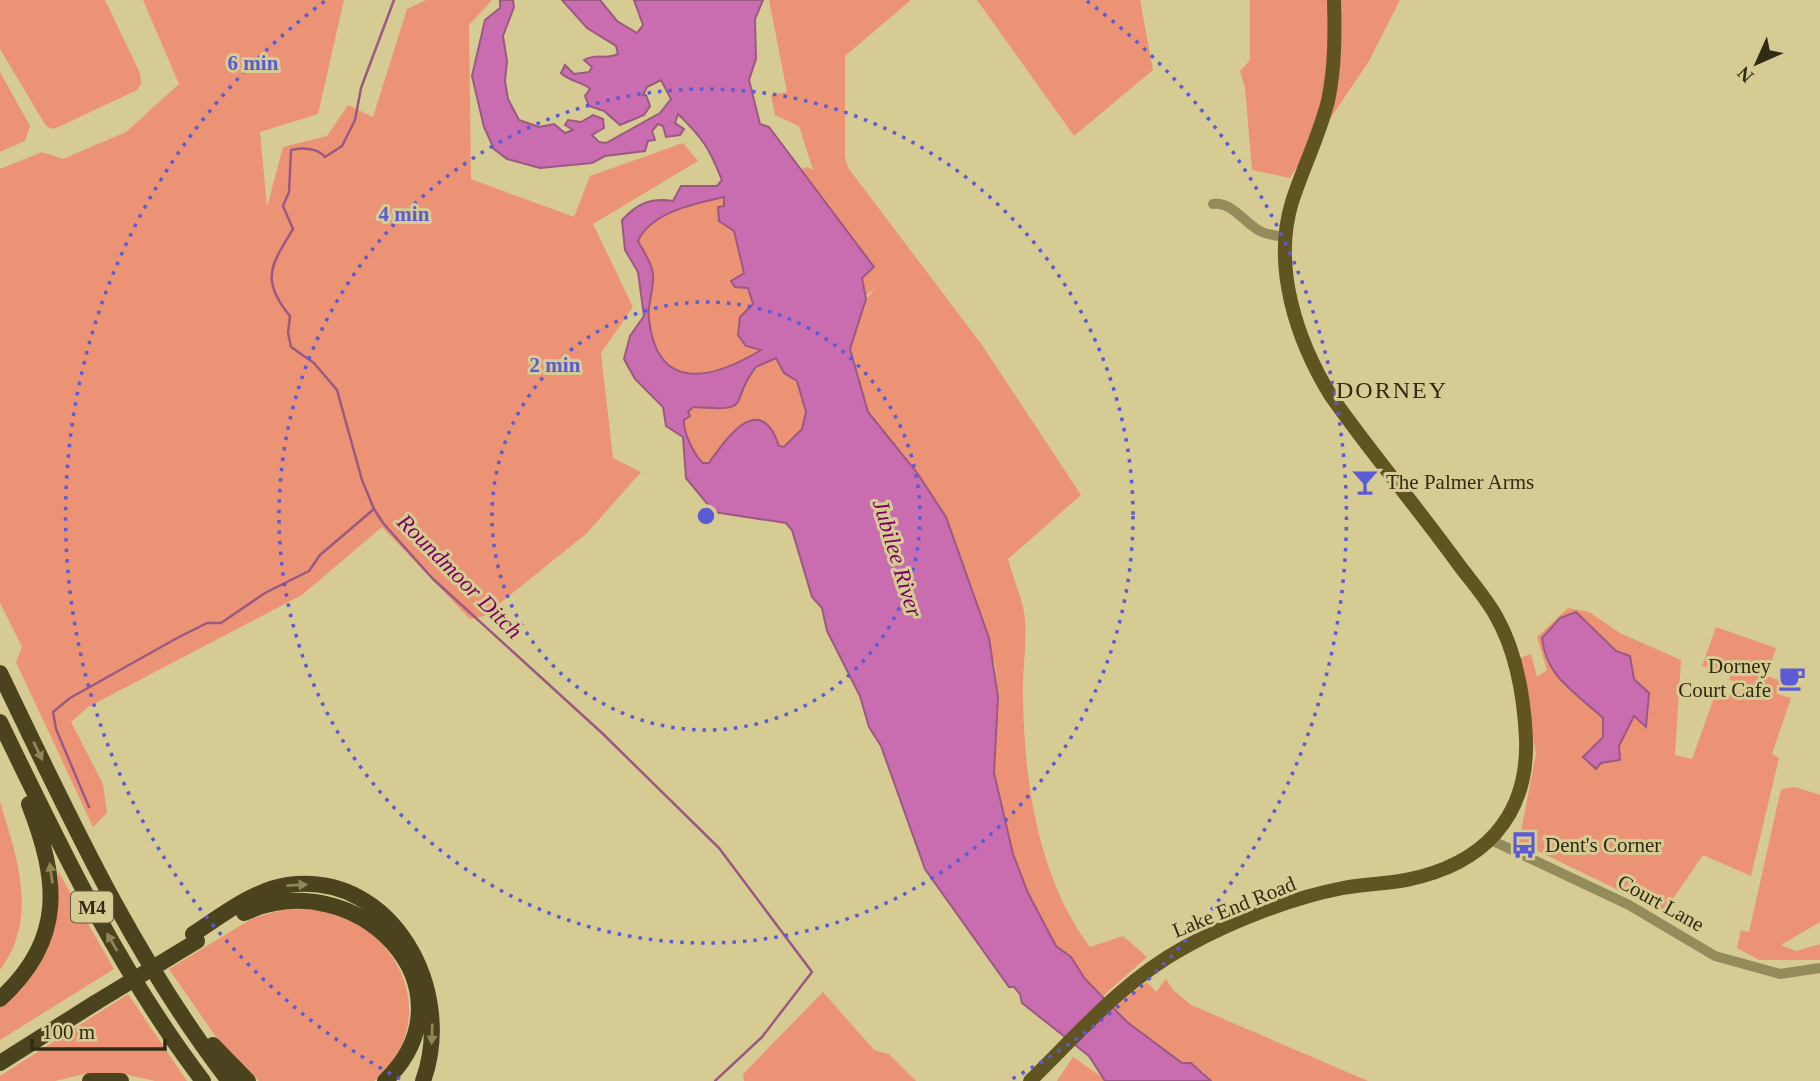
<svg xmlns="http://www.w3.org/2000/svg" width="1820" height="1081" font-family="Georgia,serif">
	<rect width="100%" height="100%" fill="#d6cb93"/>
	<path fill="#ec9376" d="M0,0H105L140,73L141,84L137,90L65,124L53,129L46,126L0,49Z
		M143,0H344L318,114L260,132L267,207L283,147L327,136L348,105L373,117L407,9L426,0H492L469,25L471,179L574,217L590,176L683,143L698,161L593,224L633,307L601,353L613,458L641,472L586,534L484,616L470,619L382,527L302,595L88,707L71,722L103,784L107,813L93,827L16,662L22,647L0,603V169L42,152L63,159L126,132L179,84Z
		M769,0H911L845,56V158L849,169L982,345L1081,495L1008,559C1013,579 1024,601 1025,621C1027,646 1022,672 1023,696C1024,781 1038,878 1090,947L1123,936L1147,957L1103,996L1085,979L1070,957L1056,946L1028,893L1013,854L994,773L998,697L995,662L984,659L868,412L850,349L866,299L876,288L864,297L788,173L807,167L813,170L799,126L775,115L771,95L787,92Z
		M977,0H1140L1153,70L1074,136Z
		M1250,0H1400L1369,61L1290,178L1252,170L1245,88L1240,71L1250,60Z
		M0,72L30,126L25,141L0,152Z
		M681,186L728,195L740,227L773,347L743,381L772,355L779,356L798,378L813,415L786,523L714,512L686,478L683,437L666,426L663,407L635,379L624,359L630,336L644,316L638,272L625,250L622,220C637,204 651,197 673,201Z
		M1568,608L1589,612L1620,633L1681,660L1675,755L1692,759L1716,692L1728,698L1732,691L1741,693L1744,684L1729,680L1731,674L1702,666L1716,627L1776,648L1767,676L1782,681L1777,694L1791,698L1772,754L1779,758L1751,876L1703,855L1664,912L1519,842L1536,753L1519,658L1531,654L1537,677L1547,670L1537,637Z
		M1795,787L1820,795V922L1781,945L1796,951L1820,944V960H1759L1737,948L1741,930L1749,932L1781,789Z
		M0,802C17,857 39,918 0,970Z
		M58,871L114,969L0,1040V1007L7,1001L58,893Z
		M286,909C299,910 316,908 329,912C406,933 440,1026 374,1081H259L216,1037L169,969L253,918Z
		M1166,979L1173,990L1191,1005L1368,1081H1211L1204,1078L1205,1073L1191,1063H1183L1127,1022L1114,1007L1147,982L1156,992Z
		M823,992L874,1050L889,1054L916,1081H744L743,1074Z
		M128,994L187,1081H155L119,1073H89L55,1081H0V1076Z
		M1073,1057L1107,1081H1057Z"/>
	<path fill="#c96db0" stroke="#9b5982" stroke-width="2" fill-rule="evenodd" d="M500,0H513L514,7L503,36L507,61L505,81L508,99L519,120L539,127L554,124L565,133L573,130L565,125L568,120L581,122L593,115L603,119L604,128L592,135L599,142L606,143L660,113L671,99L661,80L647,87L643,95H646L650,106L644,115L620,125L604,111L589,106L585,96L590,89C581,81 570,82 561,73L565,65L574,74L589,72L592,67L584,60C596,53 606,60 618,54L616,46L587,28L562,0H600L617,21L637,33L643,25L634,0H763L755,19L756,59L749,80L760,124L769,127L874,267L862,278L866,299L850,349L868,412L918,474L946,517L989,638L998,697L994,773L1013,854L1028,893L1056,946L1071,957L1085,979L1127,1022L1182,1063H1191L1211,1081H1105L1089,1056L1022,1003L1020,994L1014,987H1009L925,869L881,746L869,727L860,696L827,631L822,608L812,597L792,530L786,523L714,512L686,478L683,437L666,426L663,407L635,379L624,359L630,336L644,316L638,272L625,250L622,220C637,204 651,197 673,201L681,186H717L722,180C709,148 703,138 678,114L675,123L684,129L680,135L666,137L663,126L658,124L652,131L655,140L648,141L645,151L605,156L592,163L540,168L507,159L494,149L484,127L472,76L485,20L500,8ZM724,197V206L718,207L719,221L734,231L744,273L731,281L735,287L748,288L753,304L740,317L738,335L746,346L761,350C713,379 657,394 649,319C647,305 654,290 653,275C653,264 643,251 638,241C651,212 696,203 724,197ZM776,358L784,373L797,381L806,412L802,429L784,447L779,446C761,391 728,435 709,463H703C694,455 683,432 684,420L690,416L688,412L693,407C757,412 727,403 756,367Z
		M1576,612L1616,651L1630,656L1634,679L1649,693L1646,727L1634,716L1619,746L1620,760L1601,763L1596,769L1583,757L1603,737V718C1575,692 1546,677 1542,638L1560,618Z"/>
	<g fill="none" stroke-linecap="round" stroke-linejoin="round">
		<path stroke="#9b5982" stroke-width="2.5" d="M394,0L361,88L355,120L342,146L325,157C318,148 301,147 291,150L289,192L283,206L293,229C271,265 260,280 290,316L288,333L291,347L314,363L337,390L362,480L374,509L383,523L432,578L602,733L719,848L812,972L762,1037L715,1081
			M89,807L56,729L53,712L70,698L179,637L207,623H221L265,593L309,571L320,555L374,509"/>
		<path stroke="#948b5d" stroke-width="10" d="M1213,204C1233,201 1245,225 1262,232C1269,235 1277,236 1285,237
			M1491,840L1629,905L1715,956L1780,974L1820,968"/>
		<path stroke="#605521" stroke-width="14" d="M1030,1081C1079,1033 1124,980 1185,947C1232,921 1291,898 1343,888C1364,884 1385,884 1406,880C1482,865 1529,818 1526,738C1524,698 1516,651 1496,616C1486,598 1471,581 1459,565C1417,507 1372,454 1331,396C1297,341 1272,267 1292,202C1303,168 1319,136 1328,101C1335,68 1335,34 1334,0"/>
		<path stroke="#4a431d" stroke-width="16" d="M0,673C68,814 133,957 229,1081
			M0,722C60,846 119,971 203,1081
			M244,913C357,861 480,989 385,1081
			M193,934C221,916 253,890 288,885C393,871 456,991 423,1081
			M0,999C66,939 58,879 29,804
			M213,1045L248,1081
			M0,1063L95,1003
			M90,1081H121"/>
		<path stroke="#4a431d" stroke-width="16" d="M95,1003L197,941"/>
	</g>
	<defs><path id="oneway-solid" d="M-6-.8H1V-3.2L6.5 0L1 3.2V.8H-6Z" transform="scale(1.75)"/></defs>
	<g fill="#908758">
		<use href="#oneway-solid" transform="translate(38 751) rotate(64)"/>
		<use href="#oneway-solid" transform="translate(51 873) rotate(-98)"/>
		<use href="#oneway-solid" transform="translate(297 885) rotate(-3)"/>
		<use href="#oneway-solid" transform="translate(112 942) rotate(-120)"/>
		<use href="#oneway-solid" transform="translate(432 1034) rotate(92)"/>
	</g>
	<g fill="none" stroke="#5b5bd3" stroke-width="3.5" stroke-dasharray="3.5 7">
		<circle cx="706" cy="516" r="214"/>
		<circle cx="706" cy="516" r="427"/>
		<path d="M400 1079A641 641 0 0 1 325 1M1087 1A641 641 0 0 1 1012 1079"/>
	</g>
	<defs>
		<symbol id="bar-bare" viewBox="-9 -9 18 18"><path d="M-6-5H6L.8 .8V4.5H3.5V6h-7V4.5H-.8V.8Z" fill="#5b5bd3" stroke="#d6cb93" stroke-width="2.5" paint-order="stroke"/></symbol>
		<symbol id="cafe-bare" viewBox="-9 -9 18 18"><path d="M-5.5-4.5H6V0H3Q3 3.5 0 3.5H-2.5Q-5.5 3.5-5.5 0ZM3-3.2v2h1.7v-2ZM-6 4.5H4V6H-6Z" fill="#5b5bd3" stroke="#d6cb93" stroke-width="2.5" paint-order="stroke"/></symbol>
		<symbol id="bus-bare" viewBox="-9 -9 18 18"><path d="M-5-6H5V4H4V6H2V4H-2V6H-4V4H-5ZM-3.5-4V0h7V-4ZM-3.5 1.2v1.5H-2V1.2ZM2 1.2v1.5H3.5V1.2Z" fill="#5b5bd3" stroke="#d6cb93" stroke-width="2.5" paint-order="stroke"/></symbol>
	</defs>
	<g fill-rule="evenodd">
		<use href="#bar-bare" x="1346" y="463" width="38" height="38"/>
		<use href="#cafe-bare" x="1773" y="659" width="38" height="38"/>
		<use href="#bus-bare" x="1505" y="826" width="38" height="38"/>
	</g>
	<g text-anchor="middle" stroke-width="6" stroke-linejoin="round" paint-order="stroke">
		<rect fill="#d6cb93" stroke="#625b3b" stroke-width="2" x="71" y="891.5" width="42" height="31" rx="5"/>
		<g font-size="19" font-weight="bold" fill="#302b15">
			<text x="92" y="914">M4</text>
		</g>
		<g font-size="21" fill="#302b15" stroke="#d6cb93" text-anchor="start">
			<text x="1386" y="489">The Palmer Arms</text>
			<text x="1771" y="673" text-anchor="end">Dorney<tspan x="1771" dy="24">Court Cafe</tspan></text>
			<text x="1545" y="852">Dent's Corner</text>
		</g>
		<g font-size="21" fill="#302b15" stroke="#d6cb93">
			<text transform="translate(1661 903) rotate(29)" y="7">Court Lane</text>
			<text transform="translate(1234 907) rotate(-22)" y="7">Lake End Road</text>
		</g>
		<g font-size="23" font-style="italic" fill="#790063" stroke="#d6cb93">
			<text transform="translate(898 558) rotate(73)" y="8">Jubilee River</text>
			<text transform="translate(460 576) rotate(45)" y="8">Roundmoor Ditch</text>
		</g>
		<g font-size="24" letter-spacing="2" fill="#302b15" stroke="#d6cb93">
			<text x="1392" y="398">DORNEY</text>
		</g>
	</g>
	<circle cx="706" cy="516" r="10" fill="#5b5bd3" stroke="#d6cb93" stroke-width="3.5"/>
	<g font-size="21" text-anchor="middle" font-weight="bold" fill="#5b5bd3" stroke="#d6cb93" stroke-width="6" stroke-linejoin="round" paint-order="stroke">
		<text x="253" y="70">6 min</text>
		<text x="404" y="221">4 min</text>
		<text x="555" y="372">2 min</text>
	</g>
	<g transform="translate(1757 63) rotate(225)" stroke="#d6cb93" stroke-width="5" paint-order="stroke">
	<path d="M0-5L12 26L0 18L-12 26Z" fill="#302b15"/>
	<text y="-10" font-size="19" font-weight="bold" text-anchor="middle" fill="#302b15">N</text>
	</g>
	<path d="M32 1039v10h133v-10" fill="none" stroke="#302b15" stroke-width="3.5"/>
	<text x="42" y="1039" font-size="21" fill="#302b15" stroke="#d6cb93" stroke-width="5" paint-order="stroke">100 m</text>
</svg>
